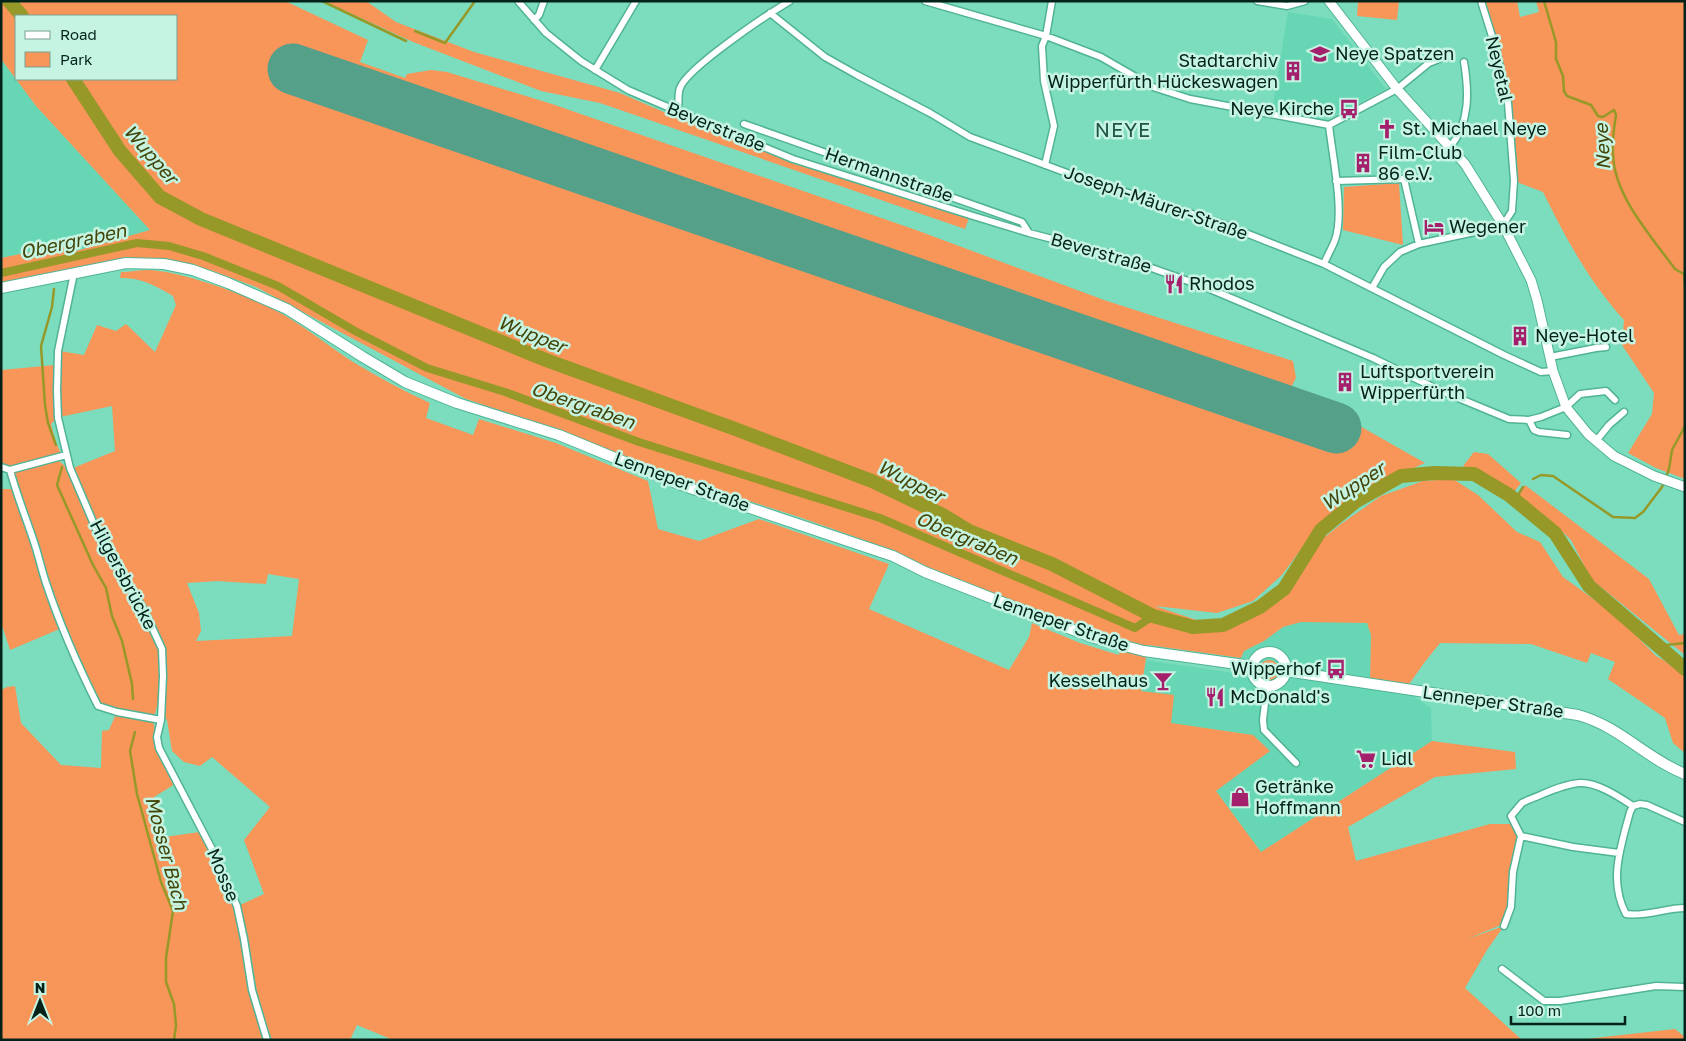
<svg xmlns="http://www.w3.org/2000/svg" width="1686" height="1041" font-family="'Golos Text',sans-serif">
	<rect width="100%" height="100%" fill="#7cddbe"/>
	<path fill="#67d6b4" d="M1288,12L1332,19L1386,89L1333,116L1310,118L1272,110Z
		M1,59L36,106L150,230L76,252L69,244L1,258Z
		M1301,621L1367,623L1371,634L1370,683L1405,690L1431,708L1432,741L1261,852L1216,791L1270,751L1253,735L1171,723L1141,691L1146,660L1240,674L1241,658L1244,651L1264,641L1283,627Z"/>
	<path fill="#f89559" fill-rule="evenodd" d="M1,1H285L368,40L360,62L405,78L407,74L431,70L447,72L552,104L916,230L1104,300L1293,361L1296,378L1291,387L1425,463L1379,483L1340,507L1318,526L1282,575L1253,601L1217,613L1155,606L1223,629L1266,604L1288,584L1306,552L1341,524L1381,496L1423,481L1453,479L1478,495L1517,532L1540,542L1563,577L1617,616L1656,656L1665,661L1685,677V753L1673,743L1665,718L1608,679L1615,662L1591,653L1587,663L1531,644L1440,643L1424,663L1405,690L1370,684L1371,635L1367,623L1301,622L1283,627L1264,641L1244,651L1241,658L1148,645L1141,691L1174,695L1171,723L1253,735L1270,751L1216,791L1261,852L1432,741L1515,752L1516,769L1435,777L1348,827L1356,861L1490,824H1511L1518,836L1510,872L1508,909L1501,925L1467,939L1504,926L1487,950L1465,988L1522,1040H393L357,1025L350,1040H272L259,1005L248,937L240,905L264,894L244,840L270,807L212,757L200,766L184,762L172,751L167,720L164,716L162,657L159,698L155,714L149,715L112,708L99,702L62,628L10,650L1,622V489H15L14,471L45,462L59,461L65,466L99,535L73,468L115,451L112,406L60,417V351L84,355L97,325L116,331L126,324L155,352L176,305L173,296C156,286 141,277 120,278L121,272C130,272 139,270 148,270C183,271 253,297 284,315C308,329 330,347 353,362C378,377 404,391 430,403L426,418L473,435L479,419L556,443L648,481L658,529L699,541L759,519L889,564L869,609L1009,670L1029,637L1032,623L1080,643L1119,655L1122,641L1036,612L928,567L895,551L799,517L702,486L561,431L466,399L256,287L213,271L168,260L125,258L1,284V258L69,244L76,251L150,230L36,106L1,59ZM16,16H176V79H16ZM268,574L299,579L292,636L196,641L201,631L199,613L187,583L217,581L266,584Z
		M324,1H366L396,22L474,52L620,93L673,116L760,145L793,159L970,215L965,229L600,103L541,91L413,42Z
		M1358,1H1399L1397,20L1357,16Z
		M1481,1H1517L1520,17L1539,12L1536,1H1685V479L1656,468L1628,453L1652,414L1654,393L1622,345L1624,320C1590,283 1565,237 1543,192L1514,181L1508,103Z
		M1399,183L1403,245L1343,230L1344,187Z
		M55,365L56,419L51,424L56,443L61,453L9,466L3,465L1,463V370Z
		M1474,452L1488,454L1521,483L1514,492L1487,475L1463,466Z
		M1525,485L1649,579L1679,635L1685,634V655L1591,579L1571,540L1549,519L1519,496Z
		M1259 670a10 10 0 1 1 20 0a10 10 0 1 1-20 0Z
		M15,686L21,723L61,765L101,768L102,731L109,730L116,714L149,721L154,724L156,749L175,784L154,797L164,837L200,832L212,855L235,912L253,1006L265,1040H1V690L7,687Z
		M1675,1029L1685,1037V1040H1577Z"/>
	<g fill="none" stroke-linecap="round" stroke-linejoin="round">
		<path stroke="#969828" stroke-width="2.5" d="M322,1L406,41
			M1544,1L1556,42V59L1563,76L1564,91L1567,96L1591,105L1598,116L1603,117L1614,110L1616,115C1614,127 1612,141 1613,154C1614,196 1651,236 1675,269L1684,274L1685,285
			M415,31L445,43L475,1
			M54,289L52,307L41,346L45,405L48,423L56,445
			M62,467L57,485L93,565L106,588L112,616L122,641L132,684L133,699
			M1533,479L1541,475L1553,476L1613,517L1635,518L1643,512L1662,487L1669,469L1672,450L1685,426
			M1515,500L1523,487
			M1657,646L1685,643
			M135,732L130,751L137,794L161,882L173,911L166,958V982L174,1004L176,1025L174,1040"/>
		<path stroke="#969828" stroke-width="8" d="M1,273L137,243L169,246L203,256L278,286L355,331L427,368L505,392L639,442L880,518L1135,628L1153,616"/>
		<path stroke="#969828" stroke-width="14" d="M9,1L22,16
			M73,79L120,151L160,197L201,219L546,360L738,430L872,481L941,514L969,531L1052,564L1153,616L1193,627L1223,625L1260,607L1284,589L1321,530L1355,502L1401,476L1434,473L1474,474L1509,495L1555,533L1589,586L1685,669"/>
		<path stroke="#54a089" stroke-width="51" d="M293,69L1336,428"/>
		<defs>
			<path id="street" d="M518,1L546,33L581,61L628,90L677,111L793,159L970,215L1029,233L1115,255L1205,287L1373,358L1439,390L1509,419L1529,420L1541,417L1566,407L1580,394L1606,391L1615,400
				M925,1L1046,36L1101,57L1153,87L1190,99L1329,125L1397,89L1429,63L1439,59
				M1257,1L1287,6L1305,1
				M770,13L825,57L857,75L930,113L970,137L1067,173L1223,224L1324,264L1504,355L1541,372L1553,371
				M534,20L539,15L544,1
				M595,70L636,1
				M677,111C680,104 677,95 680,88C687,68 768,14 790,1
				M744,124L1022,222L1029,233
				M1450,147C1470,123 1469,92 1464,62
				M1045,165L1054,126L1044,81L1042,46L1046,36L1052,1
				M1336,181L1404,179L1419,244
				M1324,264C1327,256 1332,248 1335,240C1345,212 1332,155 1329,125
				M74,273L58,351L57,391L58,418L70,468L102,543L144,610L162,649L163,676L161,720L157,737L159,748L214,853L237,906L244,939L252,990L267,1040
				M1372,288L1384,267L1400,252L1419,244L1484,230L1503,225L1512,211L1514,181L1508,103L1496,49L1481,1
				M1550,357L1596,348L1606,347
				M1529,420L1534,430L1539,432L1567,435
				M1596,441L1609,425L1624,412
				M1,467L10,470L66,455
				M10,470C16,493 25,515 33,539C38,553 41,568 46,583C60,625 78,666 98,706L117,712L161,720
				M1267,686L1263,720L1264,730L1296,763
				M1685,822L1647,805L1640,804L1633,806L1630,812C1621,846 1608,881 1626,914C1646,917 1665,908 1685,908
				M1619,853L1573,847L1521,836L1511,816L1522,803L1528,800C1544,794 1563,784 1580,783C1597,782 1619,797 1633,806
				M1504,926L1511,907L1513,872L1521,836
				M1502,969L1544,1001H1560L1656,986L1685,987"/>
			<path id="secondary" d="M1329,1L1397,89L1465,164L1503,225L1531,280L1537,300L1553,371L1566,407L1588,434L1614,456L1654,476L1685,487"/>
			<path id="primary" d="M1,288L126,263L164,264L193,270L228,283L287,309L363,357L405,382L437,395L457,403L559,435L681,485L893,556L925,572L1094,638L1144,651L1252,666
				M1252 669a17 17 0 1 1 34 0a17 17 0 1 1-34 0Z
				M1286,671L1578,715C1621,727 1645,758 1685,774"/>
		</defs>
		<use href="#street" stroke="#50b395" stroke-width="9"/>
		<use href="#secondary" stroke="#50b395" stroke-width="11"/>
		<use href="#primary" stroke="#50b395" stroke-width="12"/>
		<use href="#street" stroke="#fff" stroke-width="6"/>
		<use href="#secondary" stroke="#fff" stroke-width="9"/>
		<use href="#primary" stroke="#fff" stroke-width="10"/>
	</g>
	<defs>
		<symbol id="school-bare" viewBox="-9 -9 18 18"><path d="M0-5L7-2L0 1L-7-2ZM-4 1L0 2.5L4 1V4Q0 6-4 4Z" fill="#a4206c" stroke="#c6f4e3" stroke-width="2.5" paint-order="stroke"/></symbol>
		<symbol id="building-bare" viewBox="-9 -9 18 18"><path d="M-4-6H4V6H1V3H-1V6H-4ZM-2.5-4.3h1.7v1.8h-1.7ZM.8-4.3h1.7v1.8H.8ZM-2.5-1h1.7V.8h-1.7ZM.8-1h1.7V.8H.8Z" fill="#a4206c" stroke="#c6f4e3" stroke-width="2.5" paint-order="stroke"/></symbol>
		<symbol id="bus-bare" viewBox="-9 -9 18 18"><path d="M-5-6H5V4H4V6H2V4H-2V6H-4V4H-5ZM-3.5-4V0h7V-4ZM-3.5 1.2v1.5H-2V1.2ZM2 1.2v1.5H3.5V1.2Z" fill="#a4206c" stroke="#c6f4e3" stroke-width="2.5" paint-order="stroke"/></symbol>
		<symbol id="church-bare" viewBox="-9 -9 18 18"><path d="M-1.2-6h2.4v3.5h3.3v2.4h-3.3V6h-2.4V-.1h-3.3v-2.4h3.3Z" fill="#a4206c" stroke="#c6f4e3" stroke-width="2.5" paint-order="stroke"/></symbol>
		<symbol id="hotel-bare" viewBox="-9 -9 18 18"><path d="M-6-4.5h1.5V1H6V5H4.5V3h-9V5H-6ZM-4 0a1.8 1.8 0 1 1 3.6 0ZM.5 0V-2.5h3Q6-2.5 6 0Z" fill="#a4206c" stroke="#c6f4e3" stroke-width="2.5" paint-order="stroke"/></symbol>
		<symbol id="restaurant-bare" viewBox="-9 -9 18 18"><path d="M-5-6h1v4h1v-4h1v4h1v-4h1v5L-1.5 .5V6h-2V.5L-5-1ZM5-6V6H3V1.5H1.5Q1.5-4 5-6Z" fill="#a4206c" stroke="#c6f4e3" stroke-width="2.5" paint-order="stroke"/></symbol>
		<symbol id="bar-bare" viewBox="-9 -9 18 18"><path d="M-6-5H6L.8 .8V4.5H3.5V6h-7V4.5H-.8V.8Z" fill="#a4206c" stroke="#c6f4e3" stroke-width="2.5" paint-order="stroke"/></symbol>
		<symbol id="supermarket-bare" viewBox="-9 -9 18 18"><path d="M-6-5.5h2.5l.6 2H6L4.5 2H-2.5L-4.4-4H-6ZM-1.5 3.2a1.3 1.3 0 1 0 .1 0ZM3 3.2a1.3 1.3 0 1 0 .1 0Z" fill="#a4206c" stroke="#c6f4e3" stroke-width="2.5" paint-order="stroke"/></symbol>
		<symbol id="shop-bare" viewBox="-9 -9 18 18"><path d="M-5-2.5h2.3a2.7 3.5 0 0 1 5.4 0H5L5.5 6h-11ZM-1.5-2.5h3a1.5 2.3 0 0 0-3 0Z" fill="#a4206c" stroke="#c6f4e3" stroke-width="2.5" paint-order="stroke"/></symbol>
	</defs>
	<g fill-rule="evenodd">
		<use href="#school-bare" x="1306" y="40" width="28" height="28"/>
		<use href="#building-bare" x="1279" y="57" width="28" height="28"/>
		<use href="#bus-bare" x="1335" y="95" width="28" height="28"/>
		<use href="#church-bare" x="1373" y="115" width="28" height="28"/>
		<use href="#building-bare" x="1349" y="149" width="28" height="28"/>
		<use href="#hotel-bare" x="1420" y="213" width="28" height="28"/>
		<use href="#restaurant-bare" x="1160" y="270" width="28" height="28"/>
		<use href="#building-bare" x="1506" y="322" width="28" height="28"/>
		<use href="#building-bare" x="1331" y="368" width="28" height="28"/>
		<use href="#bus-bare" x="1322" y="655" width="28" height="28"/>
		<use href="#bar-bare" x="1149" y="667" width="28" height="28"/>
		<use href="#restaurant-bare" x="1201" y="683" width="28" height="28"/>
		<use href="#supermarket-bare" x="1352" y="745" width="28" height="28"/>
		<use href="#shop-bare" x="1226" y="783" width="28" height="28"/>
	</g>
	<g text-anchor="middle" stroke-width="5" stroke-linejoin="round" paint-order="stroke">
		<g font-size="18" fill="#03231a" stroke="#c6f4e3" text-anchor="start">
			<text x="1335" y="60">Neye Spatzen</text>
			<text x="1278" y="67" text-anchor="end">Stadtarchiv<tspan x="1278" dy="21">Wipperfürth Hückeswagen</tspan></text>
			<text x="1334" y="115" text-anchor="end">Neye Kirche</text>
			<text x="1402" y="135">St. Michael Neye</text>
			<text x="1378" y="159">Film-Club<tspan x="1378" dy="21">86 e.V.</tspan></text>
			<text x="1449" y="233">Wegener</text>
			<text x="1189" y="290">Rhodos</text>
			<text x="1535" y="342">Neye-Hotel</text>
			<text x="1360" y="378">Luftsportverein<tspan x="1360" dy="21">Wipperfürth</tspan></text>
			<text x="1321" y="675" text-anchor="end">Wipperhof</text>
			<text x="1148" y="687" text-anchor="end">Kesselhaus</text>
			<text x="1230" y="703">McDonald's</text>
			<text x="1381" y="765">Lidl</text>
			<text x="1255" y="793">Getränke<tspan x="1255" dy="21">Hoffmann</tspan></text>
		</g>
		<g font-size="18" fill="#03231a" stroke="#c6f4e3">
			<text transform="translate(1499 69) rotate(77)" y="6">Neyetal</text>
			<text transform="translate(716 127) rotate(22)" y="6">Beverstraße</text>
			<text transform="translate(889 175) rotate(19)" y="6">Hermannstraße</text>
			<text transform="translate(1156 203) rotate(19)" y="6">Joseph-Mäurer-Straße</text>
			<text transform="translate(1101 253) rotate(16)" y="6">Beverstraße</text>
			<text transform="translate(682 482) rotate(20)" y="6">Lenneper Straße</text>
			<text transform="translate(123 575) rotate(62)" y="6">Hilgersbrücke</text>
			<text transform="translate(1061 623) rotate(19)" y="6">Lenneper Straße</text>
			<text transform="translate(1493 702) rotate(8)" y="6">Lenneper Straße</text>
			<text transform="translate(223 875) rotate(67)" y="6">Mosse</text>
		</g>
		<g font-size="19" font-style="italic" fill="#434509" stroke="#c6f4e3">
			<text transform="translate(1602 147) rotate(-93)" y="7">Neye</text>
			<text transform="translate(151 154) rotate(49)" y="7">Wupper</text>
			<text transform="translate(73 241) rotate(-12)" y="7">Obergraben</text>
			<text transform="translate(532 334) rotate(22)" y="7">Wupper</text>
			<text transform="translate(583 405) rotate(19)" y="7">Obergraben</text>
			<text transform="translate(911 481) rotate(27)" y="7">Wupper</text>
			<text transform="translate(1353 486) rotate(-33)" y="7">Wupper</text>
			<text transform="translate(967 538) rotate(23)" y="7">Obergraben</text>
			<text transform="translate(167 853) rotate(75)" y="7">Mosser Bach</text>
		</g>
		<g font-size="20" letter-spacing="1" fill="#205545" stroke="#c6f4e3">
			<text x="1123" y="137">NEYE</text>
		</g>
	</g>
	<rect width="1686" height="1041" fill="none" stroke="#03231a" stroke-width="5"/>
	<rect x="15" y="15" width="162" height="65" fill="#c6f4e3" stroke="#78a093"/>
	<rect x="25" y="31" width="25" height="8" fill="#ffffff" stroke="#78a093"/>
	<text x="60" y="40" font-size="15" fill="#03231a">Road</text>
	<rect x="25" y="52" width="25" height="15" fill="#f89559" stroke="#78a093"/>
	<text x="60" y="65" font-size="15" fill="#03231a">Park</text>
	<g transform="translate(40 1001)" stroke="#c6f4e3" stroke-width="4" paint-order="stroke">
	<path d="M0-4L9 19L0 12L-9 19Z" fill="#03231a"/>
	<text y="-8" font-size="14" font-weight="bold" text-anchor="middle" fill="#03231a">N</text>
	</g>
	<path d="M1511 1016v8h114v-8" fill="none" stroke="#03231a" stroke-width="2.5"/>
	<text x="1518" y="1016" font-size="15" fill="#03231a" stroke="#c6f4e3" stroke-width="4" paint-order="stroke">100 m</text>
</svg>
